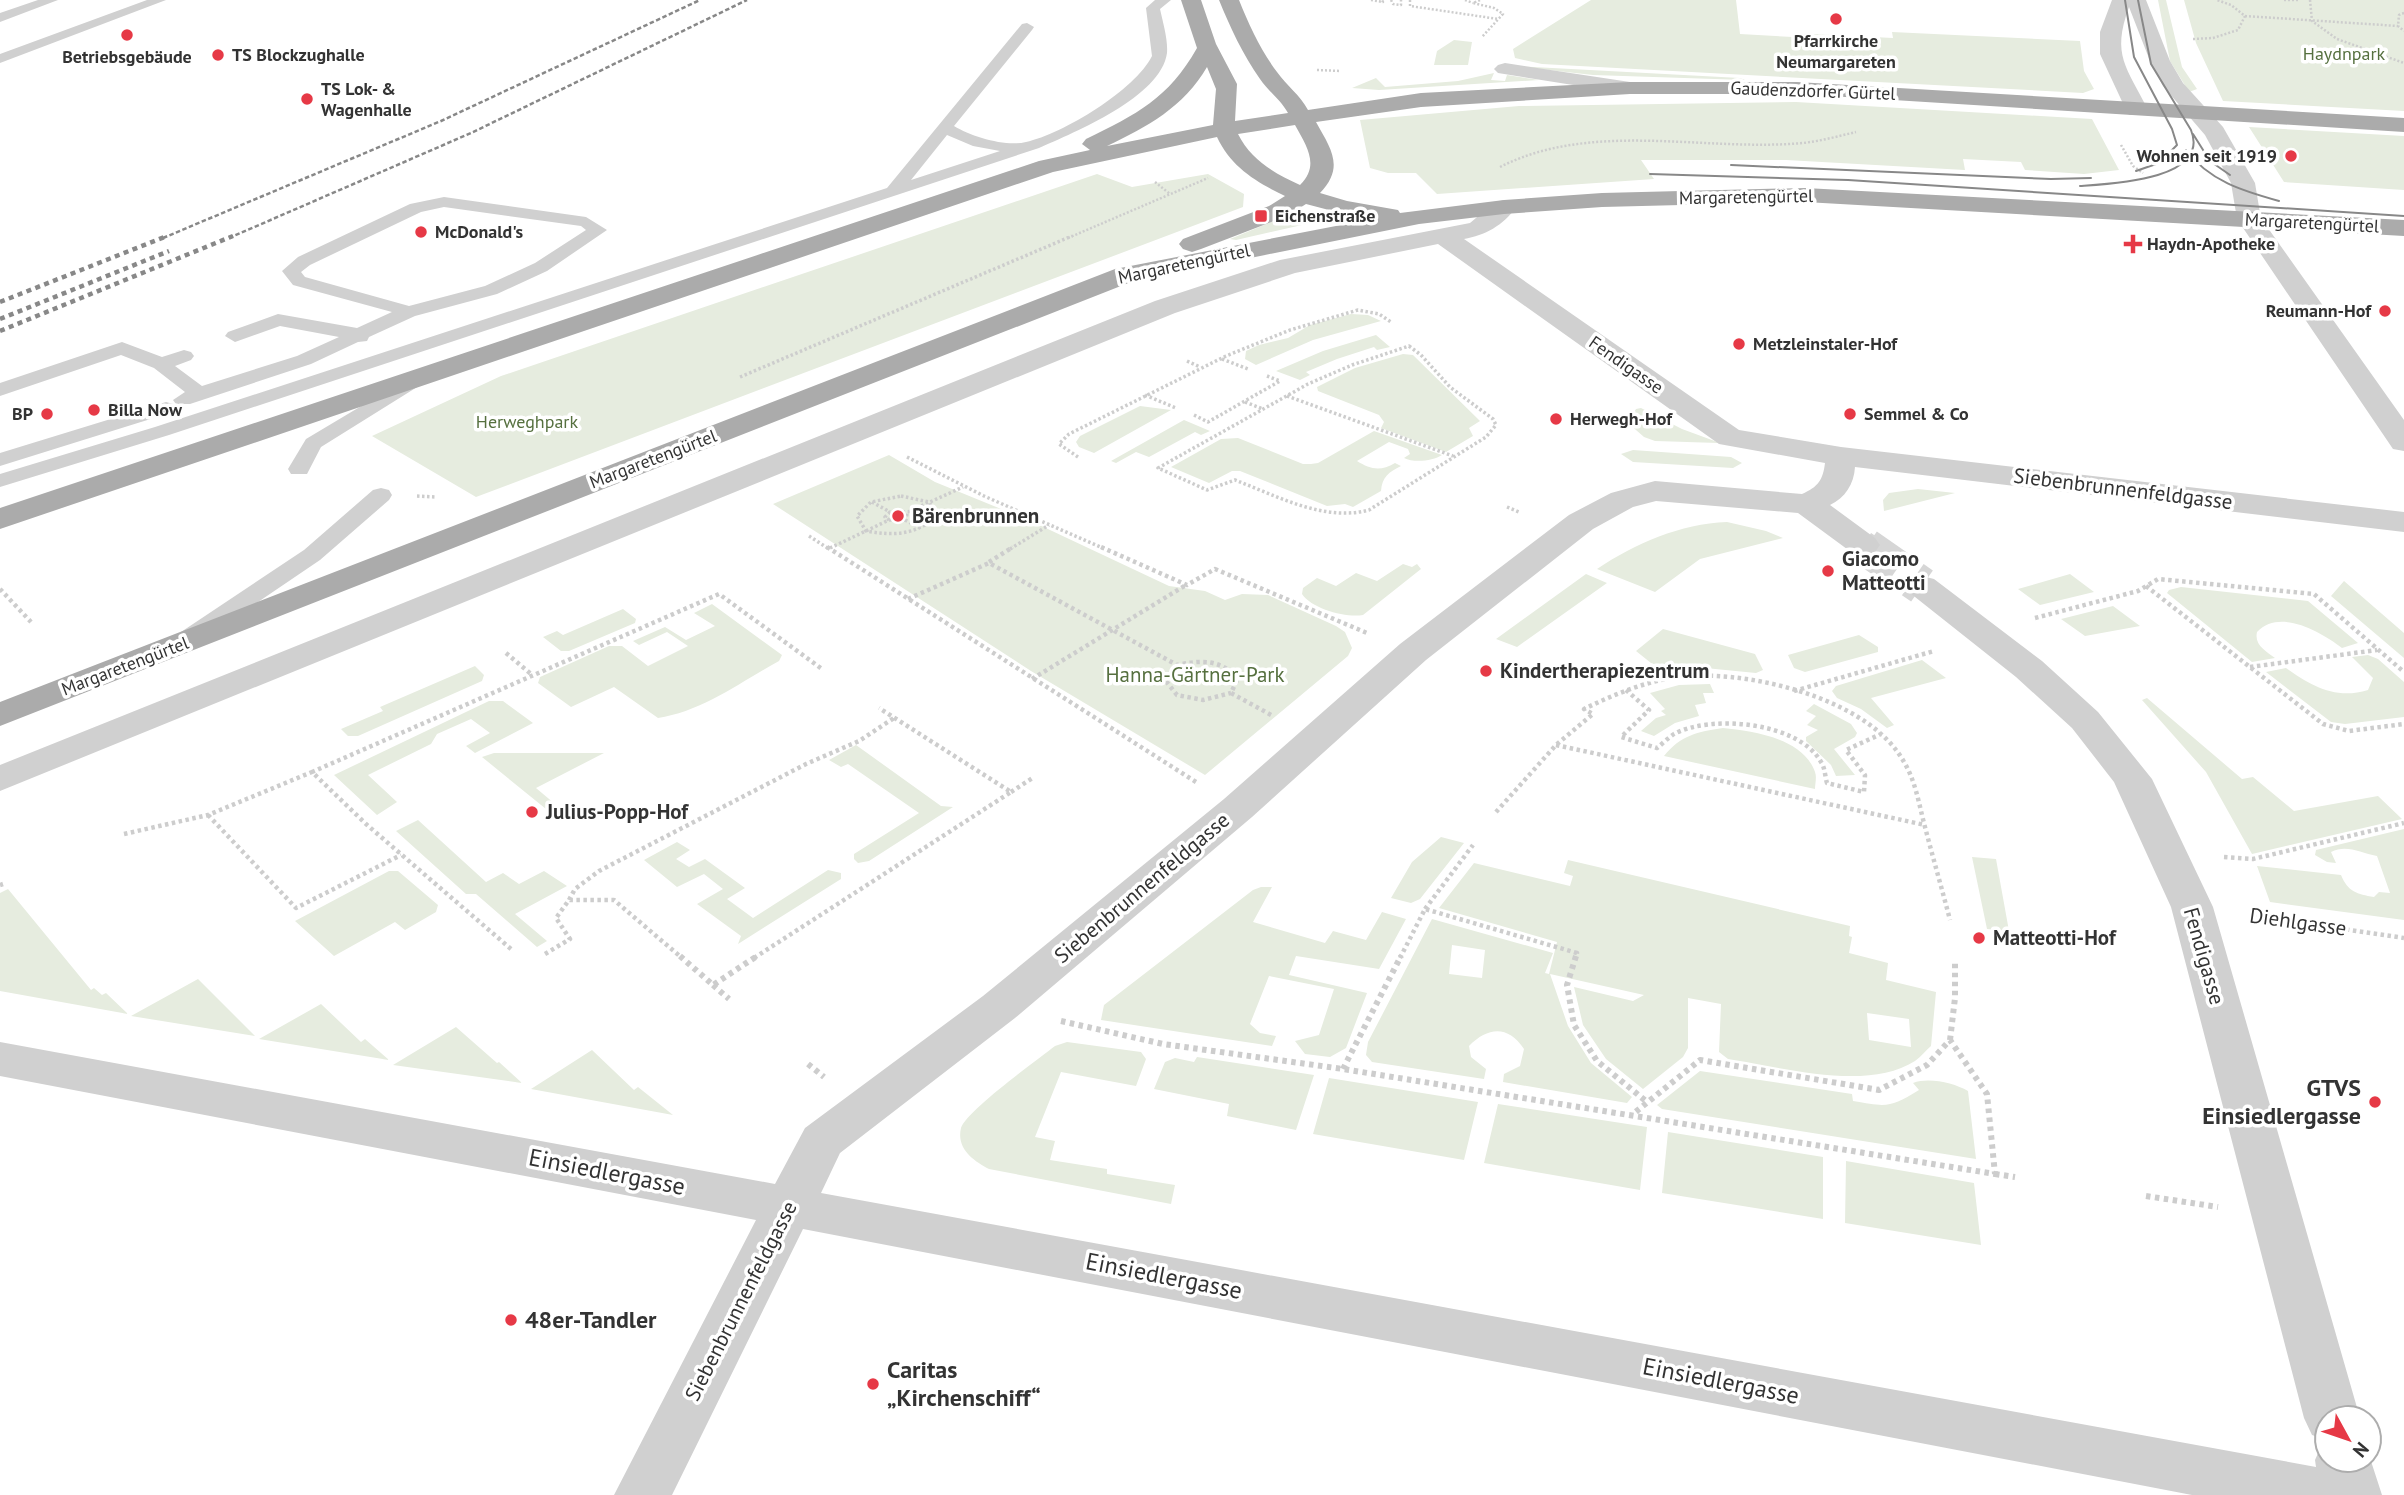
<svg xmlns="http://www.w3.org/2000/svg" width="2404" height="1495" font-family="'PT Sans',sans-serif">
	<rect width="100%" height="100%" fill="#fff"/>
	<path fill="#e6ecdf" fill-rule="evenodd" d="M1591,0H1736L1740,34L1793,37V33L1893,38L1892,32L2080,41L2084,71L2094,89L2083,93L1542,64L1515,58L1513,49Z
		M2158,0H2166L2182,67L2197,89L2189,92L2170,61Z
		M2184,0H2404V111L2223,101L2196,43Z
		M1454,40L1472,42L1468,65H1434L1437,51Z
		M1514,66L1740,78L1745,80L1593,75Z
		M1494,73L1491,80L1505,81L1507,75L1539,80L1379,90L1352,88L1376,78L1385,87L1458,81Z
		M1796,102L2092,119L2119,170L2084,174L2025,170L2021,162L1963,159L1965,170L1786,160H1641L1654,179L1437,194L1416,173H1388L1370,168L1360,120L1519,106Z
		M2249,127L2404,136V190L2284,182Z
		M1097,174L1132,187L1208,174L1244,194L1243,207L476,497L372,436L501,376Z
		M1281,218L1302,225L1236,240L1230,239Z
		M1351,314L1368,315L1381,321L1313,340L1256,365L1245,359L1246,351L1259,345L1288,338L1310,325Z
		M1376,335L1390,347L1377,350L1374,347L1337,359L1306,372L1310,375L1300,380L1276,371L1323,351Z
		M1403,354L1413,355L1480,421L1469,428L1473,436L1446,452L1381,428L1384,422L1379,415L1318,391L1317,387L1355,368Z
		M1140,406L1171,410L1094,453L1079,447L1076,442L1080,436Z
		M1641,408L1682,429L1720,443L1655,441L1644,437L1628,423L1636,409Z
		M1184,420L1210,431L1201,435L1195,432L1149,457L1136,452L1116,463L1111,461Z
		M1374,431L1442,455C1433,461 1414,463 1404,458L1410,454L1408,449L1389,442L1357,461C1370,469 1380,472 1395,463L1401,466C1389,472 1382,477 1381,491L1353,507L1345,504L1327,506L1240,471H1232L1209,483L1171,467L1221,439L1238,438L1303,464H1311L1318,463Z
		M1633,450L1731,457L1742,463L1733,468L1633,462L1621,454Z
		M889,455L935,482L1033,522L1169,586L1205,591L1225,600L1242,594L1268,595L1336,626L1345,632L1352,648L1348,656L1205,775L1031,671L773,504Z
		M1918,489L1955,493L1884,511L1883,500L1889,493Z
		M1727,522L1766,531L1783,538L1700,559L1655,592L1597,569C1636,543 1680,524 1727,522Z
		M1403,564L1412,567L1417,564L1421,569L1363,615C1346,618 1312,609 1302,594L1303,588L1317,578L1336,586L1356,573L1377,581Z
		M1586,574L1607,583L1517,647L1496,639Z
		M2070,574L2094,592L2040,605L2018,589Z
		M2344,581L2404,633V658L2331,596Z
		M2181,587L2308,601L2358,643L2342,648C2321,632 2280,608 2257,632C2254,645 2266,651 2275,658L2252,662L2167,593L2169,590Z
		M712,604L782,655L779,661C741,682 701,712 658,718L614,687L571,707L538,683L540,677L609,646H622L648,666L688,646L667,632L639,645L633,641L665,627L686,640L715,626L694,613Z
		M2113,606L2140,626L2085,636L2061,619Z
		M623,609L636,619L635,623L569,651H561L543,637L557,631L563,635Z
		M1663,629L1755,654L1763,670L1756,673L1695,667L1669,670L1651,663L1636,651Z
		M1859,635L1878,647V652L1805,672L1794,668L1788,655Z
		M2368,655L2378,659L2404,682V717L2345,724L2331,722L2266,672L2286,668C2311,686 2336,700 2368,690L2373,678L2352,657Z
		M1922,660L1946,678L1871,698L1894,725L1887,728L1861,709L1837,698L1832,691L1836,686Z
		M475,666L484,675L482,681L358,736H348L341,729L383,711L380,707Z
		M1710,684L1714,693H1703L1706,703L1695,705L1699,716L1675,723L1654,736L1641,731L1656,718L1666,715L1661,711L1665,709L1650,693L1679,685Z
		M2147,698L2242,779L2253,777L2294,811L2378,796L2402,819L2252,854L2206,772L2142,700Z
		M489,701H503L533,723L475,753L466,746L490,733L471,719L437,734L431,744L368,775L397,802L377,815L334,775Z
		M1814,704L1851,724L1857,733L1855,737L1834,749L1855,775L1836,776L1831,765L1806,741V737L1818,730L1807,725L1816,716L1806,711Z
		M1723,728C1753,731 1803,738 1815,772C1817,777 1815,784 1815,789L1664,756C1681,735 1697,732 1723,728Z
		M856,745L941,806L953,807L869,861L858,863L854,859V854L919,813L848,764L841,767L829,760Z
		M494,753H604L536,788L555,804L546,809L482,757Z
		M418,820L486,882L503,873L519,884L544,871L567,886L515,914L547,941L537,947L476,894H466L396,831Z
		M2404,829V920L2270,902L2257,866L2341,875C2348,892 2357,894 2374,897L2379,892L2390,893L2377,856C2360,853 2347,844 2331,852L2336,863L2327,862L2315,855L2316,850Z
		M1441,837L1464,843L1420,899L1411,903L1391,898L1412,862Z
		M677,842L690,850L676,859L689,867L705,859L745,888L727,899L753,918L828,870L841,873V879L738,944L741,936L697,904L723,889L704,874L677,887L644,860Z
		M1972,857L1996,859L2009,931L1987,929Z
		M1568,860L1850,926L1849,936L1852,937L1849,953L1888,963L1886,980L1936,992L1931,1046C1926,1050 1921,1057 1915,1061C1867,1092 1782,1067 1728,1059L1719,1052L1721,1004L1688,998V1048L1683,1057L1643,1089L1606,1059L1583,1025L1574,987L1633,1001L1644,995L1550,974L1568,1026L1591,1063L1632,1097L1627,1103L1503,1082L1504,1074L1520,1066L1524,1049C1508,1025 1488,1027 1469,1046L1471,1057L1486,1069L1484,1079L1372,1062L1366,1055L1368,1042L1432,919L1553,953L1545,973L1549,974L1557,942L1439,908L1474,863L1570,886L1573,876L1564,873ZM1452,945L1485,950L1482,978L1449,974ZM1867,1013L1909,1019L1911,1047L1869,1040Z
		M389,871H398L438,905L436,912L405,930L395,922L334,956L295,921Z
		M1261,887H1272L1253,922L1325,943L1333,931L1366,940L1382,912L1406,919L1379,969L1296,956L1289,975L1367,993L1346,1048L1330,1057L1305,1054L1295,1041L1319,1035L1334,989L1269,976L1250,1024L1260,1033L1276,1036L1272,1046L1101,1020L1104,1005L1253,890Z
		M8,889L91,990L94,988L102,995L106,993L128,1014L0,991V893Z
		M198,979L255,1036L131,1016Z
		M321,1004L361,1042L365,1039L389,1060L259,1039Z
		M456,1027L497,1063L499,1062L522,1083L393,1065Z
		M1067,1042L1141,1052L1146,1059L1136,1086L1061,1072L1035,1137L1055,1141L1050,1160L1107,1169V1174L1175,1185L1171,1204L989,1169C974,1161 956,1149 961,1128C966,1111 1037,1060 1055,1046Z
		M592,1050L634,1090L638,1087L673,1115L531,1089Z
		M1197,1057L1314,1075L1296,1130L1227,1116L1229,1104L1154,1089L1165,1062L1175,1058L1194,1062Z
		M1700,1071L1852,1094L1853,1101C1887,1107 1890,1108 1919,1090L1913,1083C1929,1077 1954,1083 1968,1091L1976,1159L1662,1109L1657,1105Z
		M1329,1078L1478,1102L1464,1160L1313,1134Z
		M1498,1104L1647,1127L1640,1190L1484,1163Z
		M1668,1132L1823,1157V1219L1662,1193Z
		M1846,1161L1974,1183L1981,1245L1845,1223Z"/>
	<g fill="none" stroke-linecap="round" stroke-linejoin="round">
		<path stroke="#d6d6d6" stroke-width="29" stroke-dasharray="29 15" stroke-linecap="butt" d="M1863,545L1869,549"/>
		<path stroke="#d6d6d6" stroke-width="38" stroke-dasharray="38 19" stroke-linecap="butt" d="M1866,547L1922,586"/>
		<path stroke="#cdcdcd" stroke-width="2.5" stroke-dasharray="2 2" stroke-linecap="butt" d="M1371,0L1383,2L1382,0
			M1391,0L1393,4L1401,5V0
			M1410,0V6L1498,19
			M1465,0L1473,3
			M1480,0L1473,3L1494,8L1503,14L1482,37
			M2284,0H2298
			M2310,0L2312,21L2337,39L2404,63
			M2404,13L2399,15L2398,26L2404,31
			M2245,16L2398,26
			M2193,39L2213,38L2238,30L2245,16L2231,5L2217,0
			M1317,70L1340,71
			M2121,145L2133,166L2143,173
			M1500,167C1593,120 1703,152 1803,143C1821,141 1839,136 1856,132
			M1155,182L1170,194
			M1068,238L1208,178"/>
		<path stroke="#cdcdcd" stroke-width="3.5" stroke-dasharray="2.5 2.5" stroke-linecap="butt" d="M1409,346L1421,355L1450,387L1493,419L1496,425L1486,437L1369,510C1324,522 1277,496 1235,480L1207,490L1158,468L1308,384L1352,365Z
			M1222,359L1248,369
			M1187,361L1200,367
			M740,377L1072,236
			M1145,395L1176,408
			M1287,396L1453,456
			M1245,402L1263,409
			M1194,415L1208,422L1280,381L1267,376
			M907,457L984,496L1105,549
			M1078,457L1059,444L1069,434L1226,356L1290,330L1358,310L1379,314L1391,322
			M417,496L436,497
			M901,496L929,502L937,517C914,535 894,536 866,531L857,516L871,502Z
			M872,502L890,512
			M1507,507L1519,512
			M889,520H905L908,512
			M905,520L922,529
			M809,536L829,549
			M830,548L889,520L885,517L890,512H908L963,487
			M1010,549L1049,525"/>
		<path stroke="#cdcdcd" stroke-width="4.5" stroke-dasharray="3.5 3.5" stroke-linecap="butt" d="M827,547L1196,782
			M1101,547L1187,585L1215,569L1367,633
			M989,562L1013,547
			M2146,586L2323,724L2349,731L2404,724
			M0,589L31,622
			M908,599L989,563L1177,665C1202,660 1219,659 1238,678L1231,693L1273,716
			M2035,618L2138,591L2158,579L2314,594L2404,672
			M506,653L531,674
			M1177,665L1165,680L1177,695L1203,700L1231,693
			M2250,667L2377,650
			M1032,679L1186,585
			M1626,690L1649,710L1621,737L1657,748C1662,744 1668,738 1674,734C1711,714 1799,722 1821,762C1825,767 1825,777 1827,783L1864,792L1865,775L1846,750L1881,734
			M1794,691L1934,651
			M1556,745L1925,825
			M1011,792L1034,777
			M1496,812L1556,745L1593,714L1584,709C1617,693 1653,678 1690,676C1756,672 1870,700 1904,762C1916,782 1919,805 1925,827C1933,858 1942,889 1950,920
			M208,815L296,908L401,855
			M124,834L208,815L312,772
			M2224,857L2253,859L2404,823
			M0,885L3,884
			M569,900L575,889L599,871L806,764L859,741L894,718
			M1425,909L1473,845
			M2249,915L2404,938
			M511,949L366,824L312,772L719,594L822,669
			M545,954L570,939L556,918L569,900H614L682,958
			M754,958L1011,792L879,708
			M1400,958L1425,909L1577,953L1575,958"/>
		<path stroke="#cdcdcd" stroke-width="6" stroke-dasharray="4.5 4.5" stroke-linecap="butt" d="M680,956L713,985L757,956
			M1576,956L1567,985L1574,1025L1597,1061L1647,1102
			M713,985L729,999
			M1061,1021L1163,1044L1343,1069L1995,1174L1987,1094L1950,1040L1927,1065L1879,1090L1700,1060L1633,1114
			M1950,1040L1955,998V963
			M808,1064L824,1077
			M1343,1069L1401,956
			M1995,1174L2015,1177
			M2146,1196L2218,1207"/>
		<path fill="#d0d0d0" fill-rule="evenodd" d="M38,0H58L0,22V13Z
			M147,0H166L0,63V54Z
			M1155,0H1171L1160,9C1163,23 1168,39 1167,53C1161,97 1075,132 1039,148L169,435L0,487V474L155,427L887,188L1022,24L1027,23L1034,27L1032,30L954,126C972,137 1006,147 1026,142C1063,134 1135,90 1152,56L1146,8ZM947,135L973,146L1000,151L911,180Z
			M444,197L586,217L607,230L547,271L497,294L415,316L369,337L367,341L358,342L311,364L190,404H176L173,400L185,392L154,368L121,355L0,396V383L122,342L162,357L184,350L191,352L194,356L191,360L175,366L202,386L297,356L339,337L280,326L235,342L225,336L228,332L278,314L357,328L392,312L293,285L282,271L298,257L410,204ZM444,207L581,226L586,230L535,263L485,286L409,306L305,277L301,272L310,265L421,212Z
			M415,374L422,376L425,380L422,384L321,447L307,474H291L288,469L306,439Z
			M166,402L173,404L176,408L173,412L0,466V453Z
			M381,488L389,490L392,495L389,500L320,560L199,642L190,644L181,642L178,637L181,632L304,550L373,490Z"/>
		<path fill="#d0d0d0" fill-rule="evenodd" d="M1505,63L1630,82L1638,83L1641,88L1638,93L1630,94L1498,73L1494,69L1498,65Z
			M1504,200L1513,202L1516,207C1503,226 1485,235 1464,239L1739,430L1841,447L2404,512V532L1855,467C1854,484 1845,498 1830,505L1875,538L1880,545L1875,552L1863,555L1851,552L1798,513L1656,501L1633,507L1593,529L1426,660L1252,817L1015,1018L840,1153L821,1193L2316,1467L2315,1460L2323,1442L2327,1441V1460H2369V1455L2382,1495H2192L803,1229L672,1495H614L756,1220L0,1076V1042L775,1184L805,1128L983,996L1224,799L1400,644L1569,515L1611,493L1655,481L1802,494C1818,487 1823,480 1825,463L1719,444L1438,244L1295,273L1175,313L0,791V765L1155,301L1280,260L1470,223L1495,202Z
			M2249,212L2258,214L2404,420V451L2393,449L2237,219L2240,214Z
			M1922,576L1934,579L2042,661L2098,712L2152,779L2213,907L2360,1418H2327V1440L2312,1435L2304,1418L2171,907L2114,782L2072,728L2016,677L1910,593L1905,586L1910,579Z"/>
		<path fill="#d0d0d0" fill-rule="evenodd" d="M2112,0H2146L2170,61L2183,83L2223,127L2255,183L2261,219L2258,224L2249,226L2240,224L2237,219L2231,183L2205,135L2163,86L2150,61L2129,7C2111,56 2127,67 2148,110L2145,115H2129L2126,110L2100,54V32Z"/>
		<path fill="#ababab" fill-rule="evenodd" d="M1181,0H1201L1216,44L1237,84L1235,121L1288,113C1280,99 1268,91 1260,79C1243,55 1230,27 1219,0H1239C1249,25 1261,51 1277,72C1287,86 1300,95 1308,110L1421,93L1630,82H1797L2404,118V132L1797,94H1630L1421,107L1316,122C1331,149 1345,167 1320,193L1347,201L1398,210L1400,213L1504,200L1602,193L1805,188L2404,220V236L1805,202L1602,207L1504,214L1419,224L1131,282L0,726V702L1115,269L1367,220L1306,204L1287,216L1201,249L1192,252L1183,249L1179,244L1183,239L1269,206L1285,196C1256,182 1231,167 1217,137L1053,172L0,529V508L1039,161L1090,150L1082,144L1086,139C1137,114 1168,99 1197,48ZM1207,67L1216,89L1213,125L1107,146C1147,127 1184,107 1207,67ZM1295,125C1307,147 1320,165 1300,185C1274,173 1251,160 1238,134Z"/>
		<path stroke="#888" stroke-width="2" d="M2125,0L2134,57L2172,129L2177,145L2159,163L2136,171
			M2193,134L2210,161L2230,175
			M2186,150C2209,181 2243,191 2279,201
			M1731,165L2051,179L2091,178
			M1650,174L1848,180L2404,216
			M2080,186C2111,184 2211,180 2191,130L2151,64L2138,0"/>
		<path stroke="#888" stroke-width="2.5" stroke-dasharray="4.5 2.5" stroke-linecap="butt" d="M163,238L441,121L700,0
			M229,238L471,133L747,0"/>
		<path stroke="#888" stroke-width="4.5" stroke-dasharray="5 4.5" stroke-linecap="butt" d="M0,302L167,236
			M0,319L169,251
			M0,331L233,236"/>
	</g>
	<g fill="#e63946" stroke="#fff" stroke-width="2.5">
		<circle cx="1836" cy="19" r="7"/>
		<circle cx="127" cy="35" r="7"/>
		<circle cx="218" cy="55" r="7"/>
		<circle cx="307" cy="99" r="7"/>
		<circle cx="2291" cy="156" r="7"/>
		<rect x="1254" y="209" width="14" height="14" rx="3.5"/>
		<circle cx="421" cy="232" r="7"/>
		<path d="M2129.5 233.5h7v7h7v7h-7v7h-7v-7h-7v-7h7z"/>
		<circle cx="2385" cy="311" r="7"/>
		<circle cx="1739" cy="344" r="7"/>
		<circle cx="94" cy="410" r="7"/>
		<circle cx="47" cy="414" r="7"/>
		<circle cx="1850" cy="414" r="7"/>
		<circle cx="1556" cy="419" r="7"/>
		<circle cx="898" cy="516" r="7"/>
		<circle cx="1828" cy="571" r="7"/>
		<circle cx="1486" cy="671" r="7"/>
		<circle cx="532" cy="812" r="7"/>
		<circle cx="1979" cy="938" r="7"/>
		<circle cx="2375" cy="1102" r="7"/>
		<circle cx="511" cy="1320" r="7"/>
		<circle cx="873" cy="1384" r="7"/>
	</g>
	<g text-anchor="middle" stroke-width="7" stroke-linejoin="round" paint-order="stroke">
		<g font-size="18" font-weight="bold" fill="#333" stroke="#fff" text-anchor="start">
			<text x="1836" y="47" text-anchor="middle">Pfarrkirche<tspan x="1836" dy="21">Neumargareten</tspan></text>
			<text x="232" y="61">TS Blockzughalle</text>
			<text x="127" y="63" text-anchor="middle">Betriebsgebäude</text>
			<text x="321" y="95">TS Lok- &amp;<tspan x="321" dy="21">Wagenhalle</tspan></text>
			<text x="2277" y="162" text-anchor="end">Wohnen seit 1919</text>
			<text x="1275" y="222">Eichenstraße</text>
			<text x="435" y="238">McDonald's</text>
			<text x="2147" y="250">Haydn-Apotheke</text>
			<text x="2371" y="317" text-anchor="end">Reumann-Hof</text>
			<text x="1753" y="350">Metzleinstaler-Hof</text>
			<text x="108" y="416">Billa Now</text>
			<text x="33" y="420" text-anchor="end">BP</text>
			<text x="1864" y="420">Semmel &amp; Co</text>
			<text x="1570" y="425">Herwegh-Hof</text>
		</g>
		<g font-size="18" fill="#56703f" stroke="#fff">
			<text x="2344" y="60">Haydnpark</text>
			<text x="527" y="428">Herweghpark</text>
		</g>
		<g font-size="18" fill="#333" stroke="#fff">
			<text transform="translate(1813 91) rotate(2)" y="6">Gaudenzdorfer Gürtel</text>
			<text transform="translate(1746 197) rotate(-1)" y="6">Margaretengürtel</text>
			<text transform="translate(2312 223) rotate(3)" y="6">Margaretengürtel</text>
			<text transform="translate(1184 264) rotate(-12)" y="6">Margaretengürtel</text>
			<text transform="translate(1626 365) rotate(35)" y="6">Fendigasse</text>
			<text transform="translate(653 459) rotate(-21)" y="6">Margaretengürtel</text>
			<text transform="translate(125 666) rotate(-21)" y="6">Margaretengürtel</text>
		</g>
		<g font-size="21" fill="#333" stroke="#fff">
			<text transform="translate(2123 489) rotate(7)" y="7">Siebenbrunnenfeldgasse</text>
			<text transform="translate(1142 888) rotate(-40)" y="7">Siebenbrunnenfeldgasse</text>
			<text transform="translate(2298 922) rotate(8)" y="7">Diehlgasse</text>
			<text transform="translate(2204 956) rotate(74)" y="7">Fendigasse</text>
			<text transform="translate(741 1301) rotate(-63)" y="7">Siebenbrunnenfeldgasse</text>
		</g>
		<g font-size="21" font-weight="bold" fill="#333" stroke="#fff" text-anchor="start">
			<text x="912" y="523">Bärenbrunnen</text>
			<text x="1842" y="566">Giacomo<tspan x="1842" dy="24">Matteotti</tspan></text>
			<text x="1500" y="678">Kindertherapiezentrum</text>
			<text x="546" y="819">Julius-Popp-Hof</text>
			<text x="1993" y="945">Matteotti-Hof</text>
		</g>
		<g font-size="21" fill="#56703f" stroke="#fff">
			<text x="1195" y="682">Hanna-Gärtner-Park</text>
		</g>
		<g font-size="24" font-weight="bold" fill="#333" stroke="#fff" text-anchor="start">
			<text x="2361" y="1096" text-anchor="end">GTVS<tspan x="2361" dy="28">Einsiedlergasse</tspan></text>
			<text x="525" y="1328">48er-Tandler</text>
			<text x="887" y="1378">Caritas<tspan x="887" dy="28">„Kirchenschiff“</tspan></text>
		</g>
		<g font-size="24" fill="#333" stroke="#fff">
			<text transform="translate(607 1172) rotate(11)" y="8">Einsiedlergasse</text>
			<text transform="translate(1164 1276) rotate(11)" y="8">Einsiedlergasse</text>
			<text transform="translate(1721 1381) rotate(11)" y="8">Einsiedlergasse</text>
		</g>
	</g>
	<g transform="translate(2348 1439) rotate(130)"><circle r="33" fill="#ffffff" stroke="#adadad" stroke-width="2"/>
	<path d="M0-5L12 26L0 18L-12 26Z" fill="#e63946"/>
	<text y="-10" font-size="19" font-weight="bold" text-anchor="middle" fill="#333333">N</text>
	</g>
</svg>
